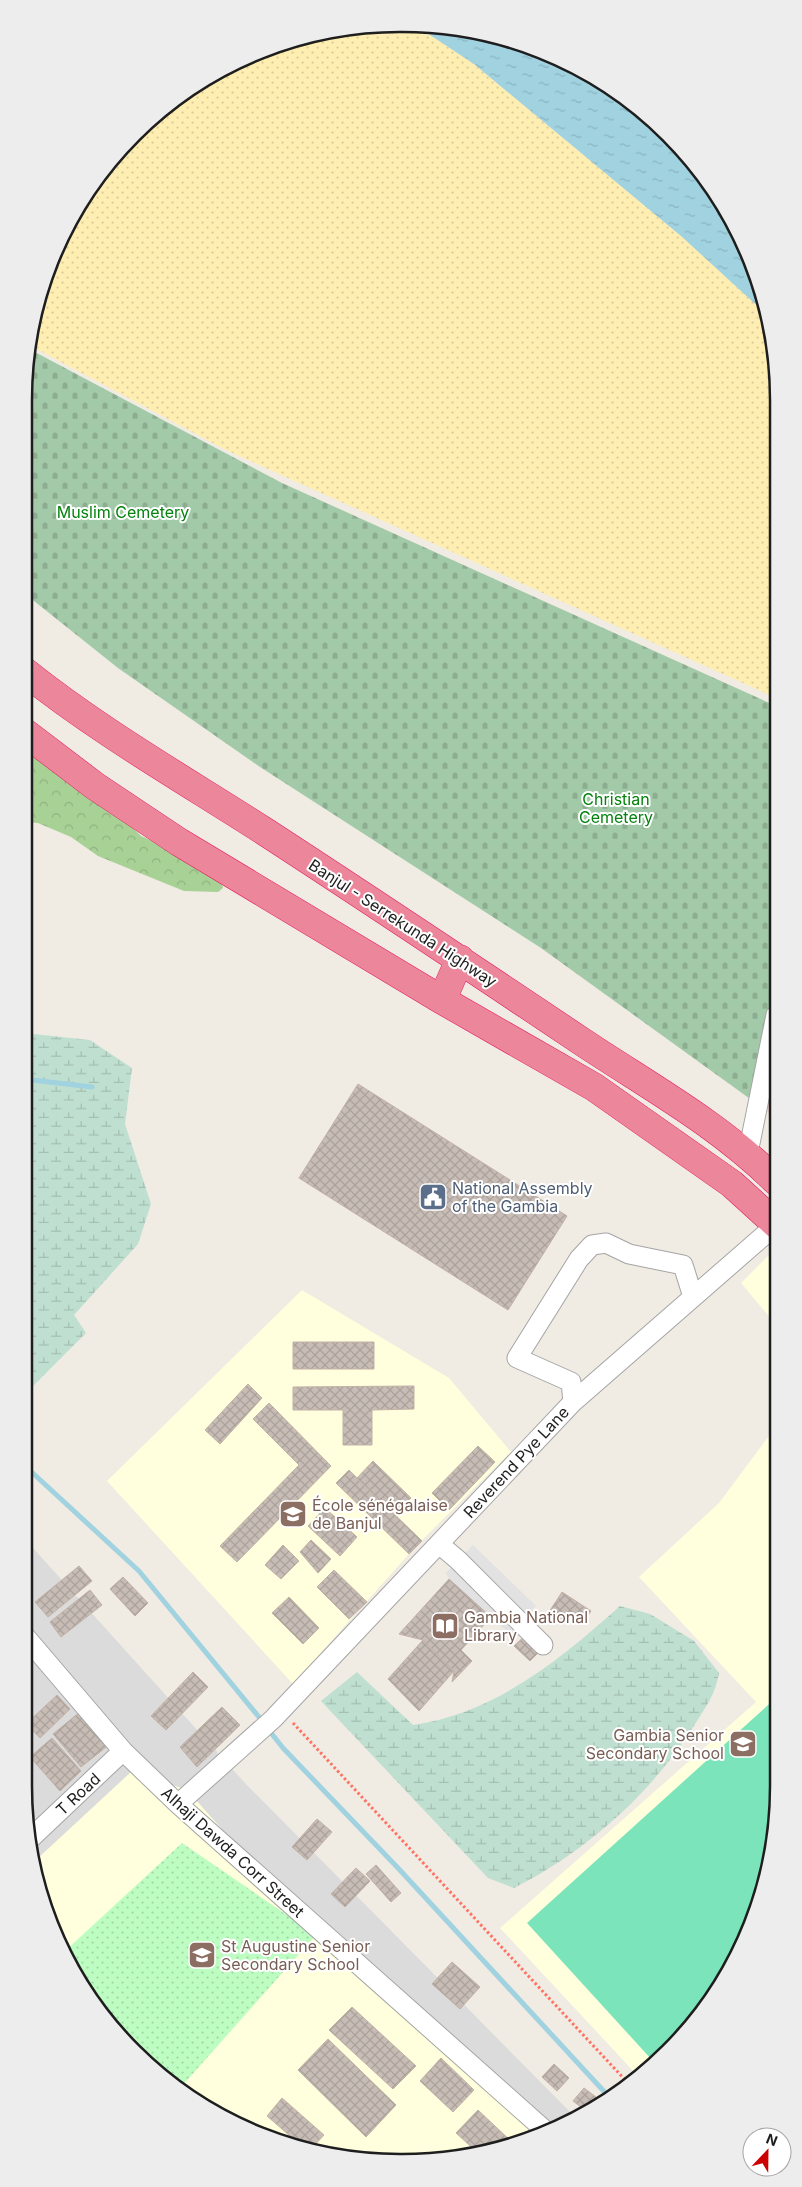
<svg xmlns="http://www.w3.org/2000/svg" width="802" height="2187" font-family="Inter,sans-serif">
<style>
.residential{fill:#dcdbdb}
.commercial{fill:#f2d2d1}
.education{fill:#ffd}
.forest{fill:url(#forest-crowns)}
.wetland{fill:url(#wetland-marsh)}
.sand{fill:url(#sand-dots)}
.cemetery{fill:url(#cemetery-stones)}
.park{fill:url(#park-dots)}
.pitch{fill:#7ce4bb}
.parking{fill:#e2e2e2}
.water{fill:url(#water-ripples)}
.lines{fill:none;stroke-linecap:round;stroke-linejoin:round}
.stream{stroke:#a1d2e0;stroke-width:5}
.building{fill:url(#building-cross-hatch);stroke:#c2b1a5}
.minor-casing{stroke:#a5a5a5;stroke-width:21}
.highway-casing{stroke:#e41961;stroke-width:29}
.path{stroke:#ff7365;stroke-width:3;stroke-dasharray:2.5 2.5;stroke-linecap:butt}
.minor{stroke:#fff;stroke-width:19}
.highway{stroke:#ec869a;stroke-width:28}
.labels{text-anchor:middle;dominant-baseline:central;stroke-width:4;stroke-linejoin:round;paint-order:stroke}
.park-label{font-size:16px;fill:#05830e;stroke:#fff}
.street-label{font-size:16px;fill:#1e1e1e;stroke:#fff}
.service-label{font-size:16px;fill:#4e5e75;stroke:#fff;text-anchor:start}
.education-label{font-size:16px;fill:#785e54;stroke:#fff;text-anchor:start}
.rim{fill:none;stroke:#1e1e1e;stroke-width:2.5}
</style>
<defs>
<pattern id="forest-crowns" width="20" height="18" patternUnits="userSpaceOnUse" patternTransform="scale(1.25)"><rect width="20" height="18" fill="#a8d195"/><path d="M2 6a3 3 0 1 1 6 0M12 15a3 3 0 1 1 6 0" fill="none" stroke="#90b380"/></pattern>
<pattern id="wetland-marsh" width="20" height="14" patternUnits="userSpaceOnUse" patternTransform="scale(1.25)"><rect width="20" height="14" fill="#bfdfd0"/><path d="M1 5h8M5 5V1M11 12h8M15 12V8" fill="none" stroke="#a4bfb2"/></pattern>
<pattern id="sand-dots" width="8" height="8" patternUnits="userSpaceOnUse" patternTransform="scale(1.25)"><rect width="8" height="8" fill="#ffeeb2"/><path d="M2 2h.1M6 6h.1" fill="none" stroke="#dacc99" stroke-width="1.8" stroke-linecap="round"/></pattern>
<pattern id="cemetery-stones" width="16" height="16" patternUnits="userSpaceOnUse" patternTransform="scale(1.25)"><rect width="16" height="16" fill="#a3caa8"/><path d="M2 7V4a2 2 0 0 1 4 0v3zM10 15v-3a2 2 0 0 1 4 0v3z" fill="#8cad90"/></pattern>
<pattern id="park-dots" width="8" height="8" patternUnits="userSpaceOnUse" patternTransform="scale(1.25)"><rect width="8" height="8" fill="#bdfdc2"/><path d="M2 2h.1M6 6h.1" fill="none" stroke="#a2d8a6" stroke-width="1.8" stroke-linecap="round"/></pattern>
<pattern id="water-ripples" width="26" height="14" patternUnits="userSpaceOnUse" patternTransform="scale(1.25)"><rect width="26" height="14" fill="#a1d2e0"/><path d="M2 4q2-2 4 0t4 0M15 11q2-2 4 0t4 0" fill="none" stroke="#8ab4c0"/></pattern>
<pattern id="building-cross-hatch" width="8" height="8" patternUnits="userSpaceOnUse" patternTransform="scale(1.25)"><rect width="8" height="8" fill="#c8bdb6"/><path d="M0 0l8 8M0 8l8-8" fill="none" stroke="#aba29c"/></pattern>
</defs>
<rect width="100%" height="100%" fill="#f0ebe3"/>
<!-- residential -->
<path class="residential" d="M24,1538L244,1782L576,2118L546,2134L475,2156L351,2160L280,2143L213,2113L117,2035L74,1974L44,1908L24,1786Z"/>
<!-- commercial -->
<path class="commercial" d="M777,1057V1122L766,1110Z"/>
<!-- education -->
<path class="education" d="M777,1247V1326L741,1283Z
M302,1290L449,1378L511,1452L416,1546L293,1684L107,1481Z
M777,1425L778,1786L765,1884L739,1953L700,2015L637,2075L500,1928L756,1702L639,1577L719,1503Z
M132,1771L187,1790L316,1935L542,2136L475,2156L351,2160L280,2143L213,2113L117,2035L74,1974L44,1908L36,1860Z"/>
<!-- forest -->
<path class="forest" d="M24,740L40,762L51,765L129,824L141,836L172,850L222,884L223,888L218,892L184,891L98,856L71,837L38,823L24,822Z"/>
<!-- wetland -->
<path class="wetland" d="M24,1033L90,1040L132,1068L125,1124L151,1204L138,1244L74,1315L86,1333L24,1395Z
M620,1606L650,1614L694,1641L719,1673C715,1695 707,1705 695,1724C652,1793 587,1851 514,1888L488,1878L321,1701L357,1672L413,1725C495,1713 560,1660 620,1606Z"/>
<!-- sand -->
<path class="sand" d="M415,25L474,64L681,236L764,312L775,351L776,698L226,450L31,346L37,303L63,234L102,171L152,117L213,74L280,44L352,27Z"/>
<!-- cemetery -->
<path class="cemetery" d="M31,350L282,483L776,706V975L753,1101L541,948L260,767L118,668L24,593V401Z"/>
<!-- park -->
<path class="park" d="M182,1843L316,1935L181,2087L117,2035L74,1974L64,1952Z"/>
<!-- pitch -->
<path class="pitch" d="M778,1696V1786L765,1884L739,1953L700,2015L652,2060L527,1923Z"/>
<!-- parking -->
<path class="parking" d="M473,1545L536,1606L510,1634L449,1579L446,1573Z"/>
<!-- water -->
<path class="water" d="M415,25H426L499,37L610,87L685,152L749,256L764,312L681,236L474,64Z"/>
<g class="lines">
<!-- stream -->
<path class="stream" d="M24,1079L92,1087
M24,1465L139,1571L263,1722
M268,1729L283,1748L398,1868L611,2099"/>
</g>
<!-- building -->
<path class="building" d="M358,1084L567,1216L508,1310L299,1178Z
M293,1342H374V1369H293Z
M248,1384L262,1398L220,1444L205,1430Z
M414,1386V1409L372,1410V1445H343V1410H293V1387Z
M269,1403L331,1466L237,1562L220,1546L299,1465L253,1419Z
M478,1446L495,1462L449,1510L432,1493Z
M373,1461L411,1498L394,1514L357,1478Z
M349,1470L422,1541L409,1554L336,1483Z
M325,1508L357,1537L340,1556L308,1526Z
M311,1540L331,1559L318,1573L300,1552Z
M283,1545L299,1561L281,1579L265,1565Z
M79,1566L92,1581L48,1617L35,1602Z
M334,1570L367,1602L349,1619L317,1587Z
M123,1577L148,1603L135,1616L110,1589Z
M449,1579L491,1617L461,1650L472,1661L452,1682L454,1671L423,1640L399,1634Z
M90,1590L102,1605L61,1637L50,1622Z
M562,1592L591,1611L581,1625L568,1616L563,1623L549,1612Z
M289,1597L319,1628L303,1644L272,1613Z
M528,1633L543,1648L530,1661L514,1646Z
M423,1640L454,1671L419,1711L388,1679Z
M193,1672L208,1687L166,1730L151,1716Z
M57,1695L70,1709L40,1738L26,1724Z
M222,1707L240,1725L197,1767L180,1747Z
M81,1711L110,1744L81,1767L53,1734Z
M52,1738L81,1771L60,1791L30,1757Z
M317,1819L332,1832L307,1860L292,1847Z
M376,1865L401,1893L391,1902L366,1874Z
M356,1868L370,1881L345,1907L331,1894Z
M452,1962L480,1987L460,2009L432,1984Z
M352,2007L416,2066L393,2089L329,2030Z
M328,2039L396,2105L366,2137L298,2070Z
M441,2058L474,2090L453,2112L420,2081Z
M554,2064L569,2078L557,2091L542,2077Z
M584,2088L596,2097L586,2111L573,2101Z
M282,2098L324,2135L310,2150L305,2149L267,2116Z
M478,2110L514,2144L480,2155L456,2133Z"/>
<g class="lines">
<!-- minor casing -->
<g class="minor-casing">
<path id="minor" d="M748,1153L776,1015
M573,1402L571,1382L517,1358L579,1259L592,1245L606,1243L629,1254L683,1265L693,1297
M439,1544L458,1560L543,1645
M24,1635L123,1751L178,1804L548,2133
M178,1804L273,1719L573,1402L777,1224
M32,1837L123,1751"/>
</g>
<!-- highway casing -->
<g class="highway-casing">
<path id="highway" d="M24,671C99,731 183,779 264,831C370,900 475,970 581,1041C650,1087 717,1123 777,1182
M24,732L95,786L179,842L442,1000L594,1087L732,1184L777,1225
M442,1000L460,959"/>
</g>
<!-- path -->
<path class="path" d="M293,1723L628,2083"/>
<!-- minor -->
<use href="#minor" class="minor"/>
<!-- highway -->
<use href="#highway" class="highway"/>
</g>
<!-- icons -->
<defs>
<g id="civic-square" transform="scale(1.4375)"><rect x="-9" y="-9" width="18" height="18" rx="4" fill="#5c6f8a" stroke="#fff"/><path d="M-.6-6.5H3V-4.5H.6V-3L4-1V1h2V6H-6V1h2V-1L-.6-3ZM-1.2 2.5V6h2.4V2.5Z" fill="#fff"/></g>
<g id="school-square" transform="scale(1.4375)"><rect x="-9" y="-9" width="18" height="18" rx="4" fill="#8d6e63" stroke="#fff"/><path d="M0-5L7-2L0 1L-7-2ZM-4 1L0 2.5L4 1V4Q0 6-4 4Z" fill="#fff"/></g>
<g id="library-square" transform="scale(1.4375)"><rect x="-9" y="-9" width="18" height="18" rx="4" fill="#8d6e63" stroke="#fff"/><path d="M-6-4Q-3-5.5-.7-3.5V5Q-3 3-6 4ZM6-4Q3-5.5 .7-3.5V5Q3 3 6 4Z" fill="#fff"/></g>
</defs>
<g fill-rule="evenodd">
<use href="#civic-square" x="433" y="1197"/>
<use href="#school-square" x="293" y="1514"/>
<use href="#library-square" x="445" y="1626"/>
<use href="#school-square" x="743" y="1744"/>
<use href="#school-square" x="202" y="1955"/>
</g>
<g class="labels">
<!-- park labels -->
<g class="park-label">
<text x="123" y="512">Muslim Cemetery</text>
<text x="616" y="799">Christian<tspan x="616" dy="18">Cemetery</tspan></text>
</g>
<!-- street labels -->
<g class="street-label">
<text transform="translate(403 923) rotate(33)">Banjul - Serrekunda Highway</text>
<text transform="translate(516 1462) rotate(-47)">Reverend Pye Lane</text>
<text transform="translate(78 1794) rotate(-43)">T Road</text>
<text transform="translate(233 1852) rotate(42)">Alhaji Dawda Corr Street</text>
</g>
<!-- service labels -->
<g class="service-label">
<text x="452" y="1188">National Assembly<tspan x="452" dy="18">of the Gambia</tspan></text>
</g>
<!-- education labels -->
<g class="education-label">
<text x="312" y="1505">École sénégalaise<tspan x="312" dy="18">de Banjul</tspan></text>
<text x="464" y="1617">Gambia National<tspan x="464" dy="18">Library</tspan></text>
<text x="724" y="1735" text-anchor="end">Gambia Senior<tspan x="724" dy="18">Secondary School</tspan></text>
<text x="221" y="1946">St Augustine Senior<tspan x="221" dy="18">Secondary School</tspan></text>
</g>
</g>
<!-- crop -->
<path d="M0 0H802V2187H0ZM400 32H402A368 368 0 0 1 770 400V1786A368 368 0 0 1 402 2154H400A368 368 0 0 1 32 1786V400A368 368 0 0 1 400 32Z" fill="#ededed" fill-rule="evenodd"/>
<path class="rim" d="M400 32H402A368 368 0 0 1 770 400V1786A368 368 0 0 1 402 2154H400A368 368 0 0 1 32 1786V400A368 368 0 0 1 400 32Z"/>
<!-- north arrow -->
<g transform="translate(767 2152) rotate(22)"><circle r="24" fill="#ffffff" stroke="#a5a5a5"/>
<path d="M0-4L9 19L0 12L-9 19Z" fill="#cc0002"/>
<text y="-8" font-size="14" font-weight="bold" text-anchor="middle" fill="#1e1e1e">N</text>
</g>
</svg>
